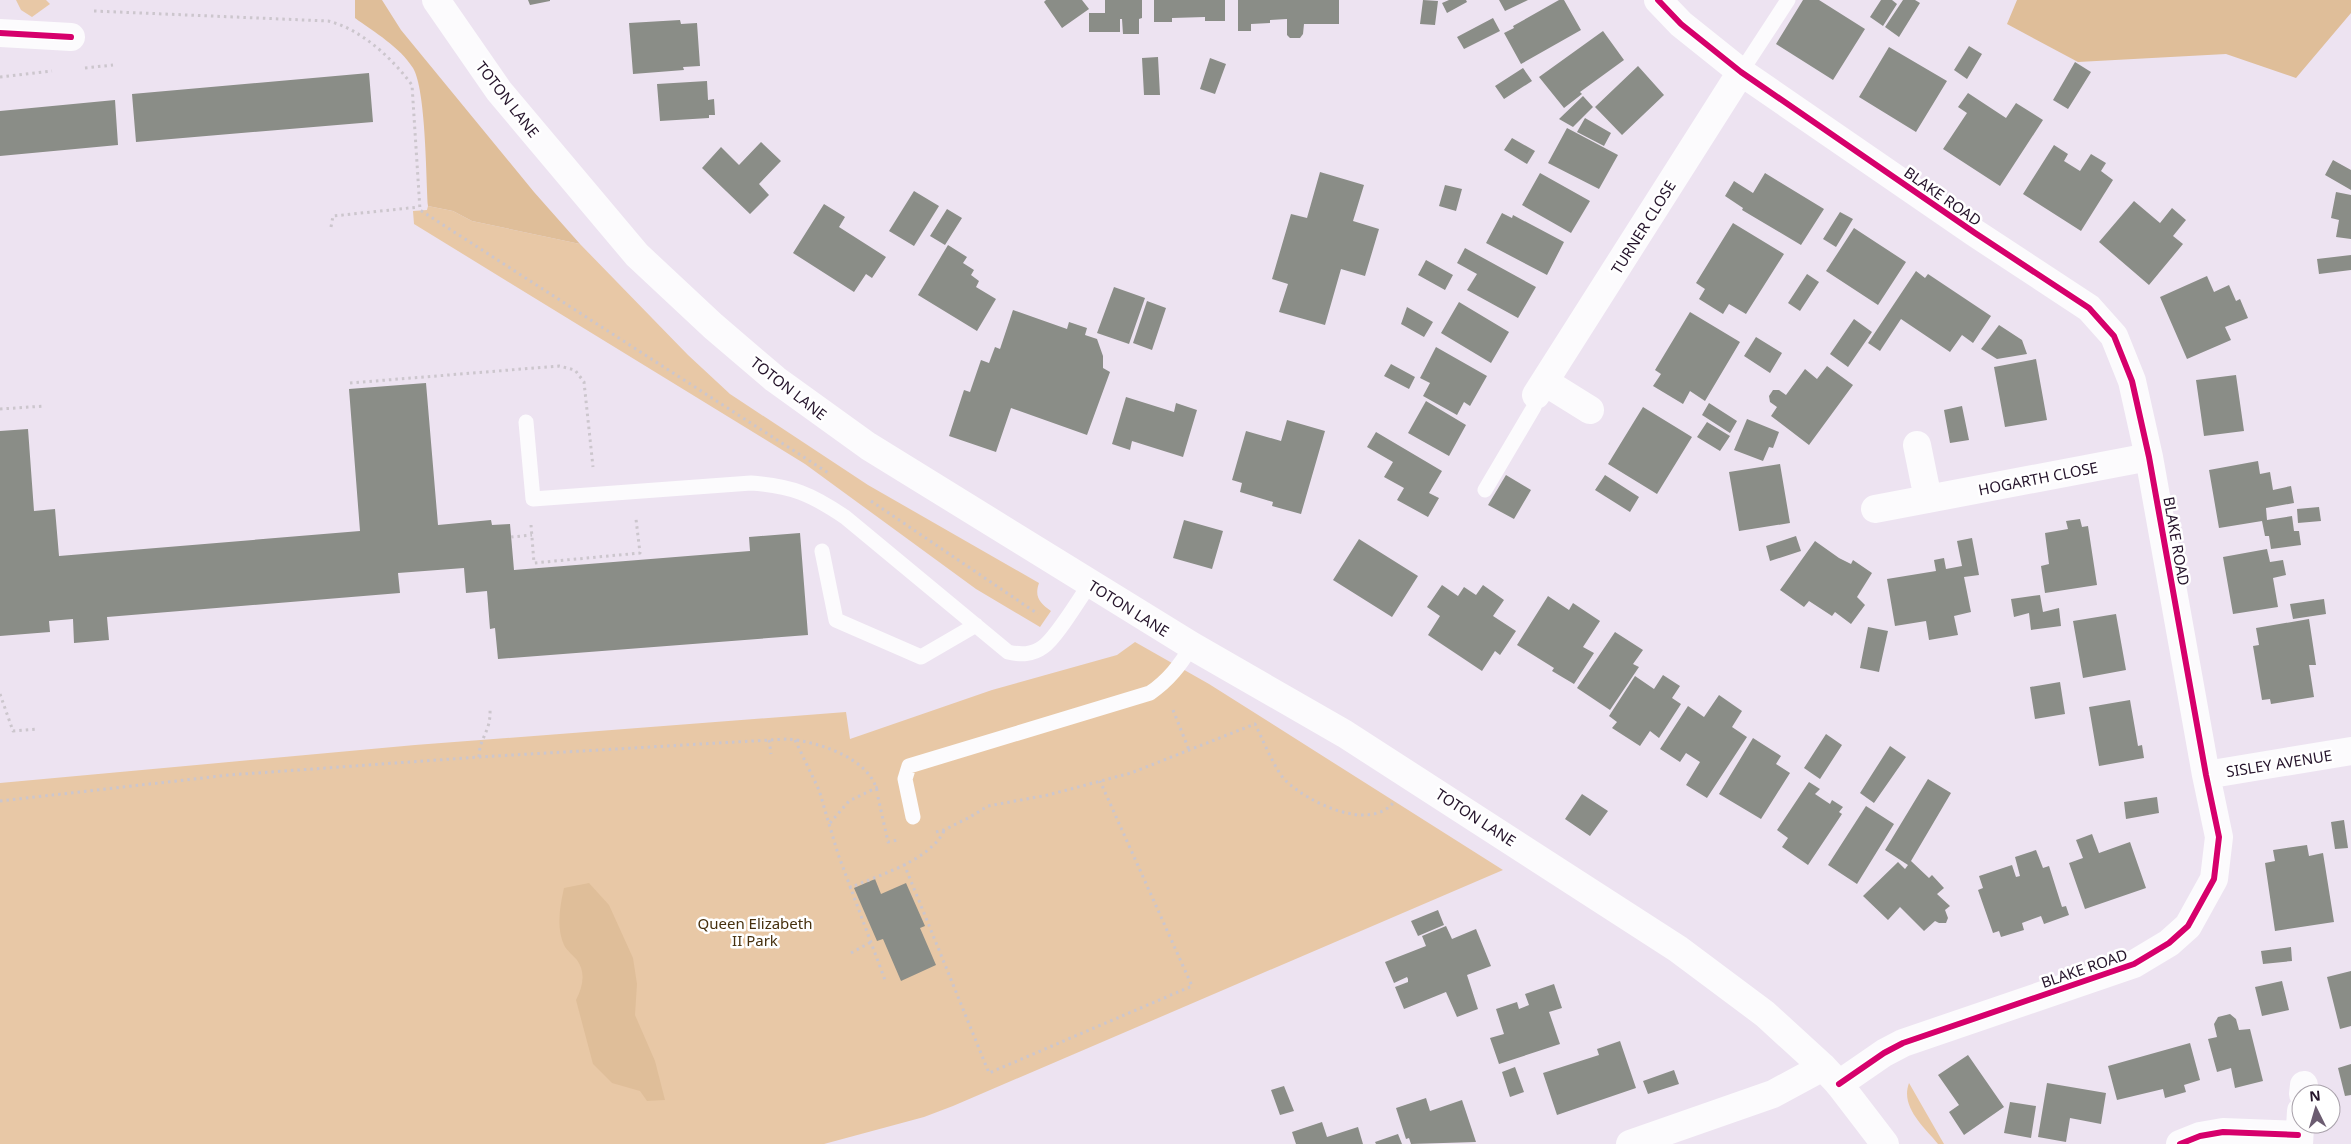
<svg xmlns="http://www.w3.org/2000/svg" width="2351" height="1144" font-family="'Noto Sans',sans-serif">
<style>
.green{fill:#e8c8a6}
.forest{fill:#dfbe99}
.building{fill:#8a8d87}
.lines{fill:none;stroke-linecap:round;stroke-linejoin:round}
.path{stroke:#ccc6cd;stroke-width:3;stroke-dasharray:2.5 4;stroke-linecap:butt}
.lane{stroke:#fcfbfd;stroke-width:15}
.street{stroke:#fcfbfd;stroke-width:28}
.secondary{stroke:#fcfbfd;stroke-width:28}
.cycleway-casing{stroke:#fff;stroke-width:9}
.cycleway{stroke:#d6006c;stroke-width:6}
.labels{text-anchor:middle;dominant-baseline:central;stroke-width:5;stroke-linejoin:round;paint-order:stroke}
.street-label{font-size:15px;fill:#25142b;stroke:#fff}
.park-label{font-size:15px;fill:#46300e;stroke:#fff}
</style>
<rect width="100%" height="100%" fill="#ede3f1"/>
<!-- green -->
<path class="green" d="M16,0H46L50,4L32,17L21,10Z
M428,206L453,211L472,221L580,244L688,355L730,394L868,485L1039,583C1034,597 1040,603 1051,611L1040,627L976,589L805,464L414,224L413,211L427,210Z
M1135,642L1209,684L1503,870L953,1106L924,1117L824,1144H0V783L415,745L846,712L850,739L992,690L1117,655Z
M1909,1083L1944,1144H1938C1924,1127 1900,1107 1909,1083Z"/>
<!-- forest -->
<path class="forest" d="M355,0H382L401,30L534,192L580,244L472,221L453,211L428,206C426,176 426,90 413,68C400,47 374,32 355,18Z
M2017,0H2351V13L2296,78L2226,54L2078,62L2007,24Z
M589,883L609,905L633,958L637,984L635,1015L655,1061L665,1100L647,1101L640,1091L612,1083L593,1064L576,1000C583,986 586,973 577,960C573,955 567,951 564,945C556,927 560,906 564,888Z"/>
<!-- building -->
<path class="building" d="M528,0H550V1L530,5Z
M1046,0H1082L1089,9L1062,28L1044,2Z
M1105,0H1142V18L1139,19V34H1123L1122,19H1120V32H1089V13H1105Z
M1154,0H1225V21H1205V17L1172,18V22H1154Z
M1238,0H1339V24H1304L1303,34L1300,38H1290L1287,35V19L1270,20V23L1251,24V31H1238Z
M1423,0L1438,1L1435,25L1420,24Z
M1449,0H1466L1467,2L1447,13L1442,3Z
M1499,0H1528L1505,11Z
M1559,0H1564L1581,30L1521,64L1504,33L1514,28L1513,26Z
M1803,0H1819L1865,29L1833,80L1776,44Z
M1881,0H1892L1897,4L1883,26L1870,17Z
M1903,0H1915L1920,3L1899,37L1885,27Z
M1493,18L1500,31L1464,49L1457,37Z
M680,20L681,24L697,23L700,66L683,67L684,70L633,74L629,23Z
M1603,31L1624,60L1580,92L1582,94L1564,108L1539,77Z
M1969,46L1982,54L1967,79L1954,70Z
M1889,47L1947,81L1916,132L1859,97Z
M1158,57L1160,95H1144L1142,58Z
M1210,58L1226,64L1215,94L1200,89Z
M2075,62L2091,72L2068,109L2053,100Z
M1638,66L1664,95L1622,135L1595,107Z
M1523,68L1532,81L1504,99L1495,86Z
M369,73L373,122L136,142L132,94Z
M707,81L708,100L714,99L715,115H709V118L660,121L657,84Z
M1968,93L2006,118L2016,103L2043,120L2000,186L1943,149L1967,113L1958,107Z
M1583,96L1593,107L1573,127L1559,119Z
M115,100L118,145L0,156V111Z
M1585,118L1611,133L1604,146L1577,132Z
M1567,128L1618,155L1599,189L1548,163Z
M1512,138L1535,151L1527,164L1504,150Z
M761,142L781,161L759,184L769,195L750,214L702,168L721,147L739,165Z
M2054,145L2068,154L2064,161L2080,171L2091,154L2106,163L2101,171L2113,180L2081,231L2023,194Z
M2333,160L2351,170V190L2325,175Z
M1320,172L1364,185L1353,221L1379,229L1365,276L1341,269L1325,325L1279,312L1288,284L1272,279L1291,214L1307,218Z
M1540,173L1590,201L1571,233L1522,205Z
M1765,173L1824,209L1801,245L1742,210L1743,208L1725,196L1734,181L1753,193Z
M1445,185L1462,189L1456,211L1439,206Z
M914,191L939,206L914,246L889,231Z
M2336,192L2351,195V239L2336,237L2339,220L2331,218Z
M2134,201L2160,223L2172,208L2186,220L2173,236L2183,244L2149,285L2099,242Z
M824,204L845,217L839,227L886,257L872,278L866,274L854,292L793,253Z
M947,209L962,218L945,245L930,236Z
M1840,212L1853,219L1836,247L1823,239Z
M1502,213L1512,218L1513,215L1564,242L1547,275L1486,243Z
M1733,223L1784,254L1746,314L1729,304L1723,314L1699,299L1705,289L1696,283Z
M1854,228L1906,262L1878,305L1826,271Z
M948,245L967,257L963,263L974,270L971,275L979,281L976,287L996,299L977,331L918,295Z
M1465,248L1536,287L1518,318L1467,290L1477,274L1457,263Z
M2351,255V270L2319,274L2317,259Z
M1426,260L1453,275L1445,290L1418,275Z
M1916,271L1925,278L1928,274L1991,316L1973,343L1962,335L1950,352L1901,319L1880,351L1868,343Z
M1807,274L1819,282L1800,311L1788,303Z
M2207,276L2214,292L2229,285L2236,301L2240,299L2248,318L2225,327L2231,340L2187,359L2160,297Z
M1114,287L1145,298L1129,344L1097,333Z
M1147,301L1166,308L1152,350L1133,343Z
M1459,302L1509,332L1491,363L1441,333Z
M1407,307L1433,322L1424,337L1401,324Z
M1013,310L1067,329L1069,322L1087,328L1085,335L1097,339L1103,356V368L1110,372L1087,435L1011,408L996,452L949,436L964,390L970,392L981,360L989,363L995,347L1000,349Z
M1690,312L1740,342L1705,401L1690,391L1683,404L1653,386L1661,374L1655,370Z
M1854,319L1872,332L1848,367L1830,354Z
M1999,325L2022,340L2027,354L1997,359L1981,349Z
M1756,337L1782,353L1770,373L1744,356Z
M1436,347L1487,376L1470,406L1464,402L1457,415L1423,396L1430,383L1420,378Z
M2036,359L2047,420L2005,427L1994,367Z
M1391,364L1415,377L1409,389L1384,376Z
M1827,366L1853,385L1809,445L1771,416L1777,407L1770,402L1769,396L1773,390H1779L1786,395L1805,369L1817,379Z
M2236,375L2244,431L2204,436L2196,380Z
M426,383L438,525L491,520L492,525L510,524L514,570L750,551L749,537L800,533L808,635L498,659L495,628L490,629L487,591L466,593L464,568L398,573L400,593L107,617L109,640L74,643L73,619L49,621L50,632L0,636V431L28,429L34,511L55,509L59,556L360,531L349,389Z
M1126,397L1174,412L1176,403L1197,410L1183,457L1132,441L1130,450L1112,444Z
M1426,401L1466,425L1449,456L1408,433Z
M1709,403L1737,421L1730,433L1702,415Z
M1962,406L1969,440L1950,443L1944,410Z
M1643,407L1692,437L1657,494L1608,464Z
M1747,419L1779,432L1773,448L1769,447L1763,461L1734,450Z
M1287,420L1325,431L1301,514L1272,506L1273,502L1240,492L1242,483L1232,480L1246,431L1281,441Z
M1707,422L1730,436L1720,451L1697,437Z
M1376,432L1442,471L1429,493L1439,498L1428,517L1397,500L1404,488L1384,477L1393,462L1367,447Z
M2258,461L2260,474L2270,472L2273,490L2291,486L2294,503L2266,508L2267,520L2292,516L2294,531H2299L2301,545L2271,549L2269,536H2265L2262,521L2219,528L2209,470Z
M1780,464L1790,523L1739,531L1729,472Z
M1506,475L1531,490L1514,519L1488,505Z
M1605,475L1639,497L1630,512L1595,490Z
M2319,507L2321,521L2298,523L2297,509Z
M2080,519L2082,527L2088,526L2097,585L2045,593L2041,566L2049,564L2045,533L2068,529L2066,521Z
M1184,520L1223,531L1212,569L1173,558Z
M1796,536L1801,551L1770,561L1766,546Z
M1972,538L1979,575L1964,577L1971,612L1954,616L1958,635L1929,640L1926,621L1895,626L1887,579L1936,571L1934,560L1944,558L1946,569L1962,566L1957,541Z
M1359,539L1418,576L1392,617L1333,580Z
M1815,541L1839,558L1851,564L1853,560L1872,573L1857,597L1865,605L1851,624L1835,612L1832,616L1809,601L1804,607L1780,590Z
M2267,549L2270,562L2283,560L2286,575L2273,578L2278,607L2233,614L2223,557Z
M1442,585L1458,596L1464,587L1476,595L1483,585L1504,600L1493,616L1516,631L1500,655L1495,651L1482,671L1428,635L1440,616L1427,607Z
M2040,595L2043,612L2059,608L2061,626L2031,630L2029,613L2014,617L2011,599Z
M1548,596L1569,610L1573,603L1600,621L1583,647L1594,653L1574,684L1552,671L1554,668L1517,645Z
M2324,599L2326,614L2293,619L2290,604Z
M2116,614L2126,670L2083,678L2073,621Z
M2309,619L2316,665H2309L2314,697L2271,704L2270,699L2262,700L2253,646L2259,645L2256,628Z
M1868,627L1888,631L1879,672L1860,668Z
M1615,632L1643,650L1633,664L1639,667L1610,710L1577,688Z
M1663,675L1680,686L1672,698L1681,704L1659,738L1650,731L1640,746L1612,728L1617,722L1609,716L1635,676L1654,689Z
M2060,682L2065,714L2035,719L2030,687Z
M1719,695L1742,711L1732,727L1747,737L1707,798L1686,785L1700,762L1686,753L1680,762L1660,749L1688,706L1704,717Z
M2130,700L2138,746L2142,745L2144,758L2099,766L2089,707Z
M1826,734L1842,745L1820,779L1804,768Z
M1753,738L1781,756L1776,764L1790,773L1761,819L1719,794Z
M1890,746L1906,757L1874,803L1860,793Z
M1928,779L1951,793L1911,861L1929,878L1932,875L1944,888L1937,894L1950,906L1945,910L1948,918L1946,923H1939L1935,921L1924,931L1900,907L1888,920L1863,896L1898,862L1905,869L1908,865L1885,850Z
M1809,782L1820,789L1815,794L1830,804L1832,800L1843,807L1839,812L1842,814L1808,865L1782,847L1788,838L1777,830Z
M1582,794L1608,811L1590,836L1565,819Z
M2157,797L2159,813L2126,819L2124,802Z
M1866,806L1894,824L1857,884L1828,865Z
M2344,820L2348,848L2335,849L2331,822Z
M2092,834L2099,853L2130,842L2146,888L2085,909L2069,863L2083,858L2076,840Z
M2307,845L2309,856L2323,853L2334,922L2275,931L2265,863L2275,861L2273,850Z
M2036,850L2043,868L2049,866L2062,907L2066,906L2069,915L2044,924L2041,916L2022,923L2024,930L2001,937L1999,931L1993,933L1978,890L1983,888L1979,876L2012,865L2016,877L2020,876L2015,857Z
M875,879L881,894L906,883L925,926L920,928L936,965L901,981L883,939L877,941L854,888Z
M1438,910L1444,925L1418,936L1411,921Z
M1446,926L1452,939L1476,929L1491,966L1467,975L1478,1009L1457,1017L1446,992L1404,1009L1395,987L1408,982V979L1407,977L1394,983L1385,962L1426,946L1422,936Z
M2291,947L2292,961L2263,964L2261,951Z
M2351,971V1026L2340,1029L2327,977Z
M2282,981L2289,1010L2262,1016L2255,987Z
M1554,984L1562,1008L1549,1012L1560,1044L1499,1064L1490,1038L1504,1034L1496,1009L1517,1002L1519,1009L1529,1005L1525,994Z
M2230,1014L2236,1019L2239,1030L2250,1029L2263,1081L2235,1088L2231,1068L2217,1072L2208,1039L2217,1037L2214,1024L2218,1017Z
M1620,1041L1636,1088L1557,1115L1543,1073L1599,1055L1597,1049Z
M2190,1043L2200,1080L2184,1085L2186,1092L2165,1098L2163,1089L2117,1100L2108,1066Z
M1968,1055L2004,1107L1964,1135L1949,1112L1959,1105L1938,1075Z
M2351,1064V1095L2345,1096L2338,1068Z
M1515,1067L1524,1092L1510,1097L1502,1072Z
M1674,1070L1679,1084L1648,1094L1643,1081Z
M2047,1083L2106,1093L2101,1124L2070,1118L2066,1142L2038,1137Z
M1284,1086L1294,1111L1280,1115L1271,1090Z
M1426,1098L1430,1111L1462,1100L1476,1142L1411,1144L1409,1138L1406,1139L1396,1108Z
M2010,1102L2036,1106L2031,1138L2004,1133Z
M1322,1122L1327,1137L1358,1127L1363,1144H1296L1292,1132Z
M1398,1134L1402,1144H1376L1375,1142Z"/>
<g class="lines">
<!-- path -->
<path class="path" d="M94,11L328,21C361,29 392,58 412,85L420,210L830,474
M85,68L113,65
M0,77L52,71
M331,227L333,216L419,207
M350,383L559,366L575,370L584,382L593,467
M0,409L45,406
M871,501L1038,614
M531,525L534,563L640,553L636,519
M511,537L532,535
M0,694L13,731L38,729
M1173,710L1189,750
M769,740L771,754
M795,740L819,790L838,854L885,980
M479,757C479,738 491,732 490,710
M878,797L888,842L898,840
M0,801L229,775L479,757L787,739C816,741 870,758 877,791
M830,823L849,801L878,787
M936,832L944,830L970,817L988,806L1048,795L1131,773L1255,724C1262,738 1276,772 1286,781C1308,802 1368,832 1393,803
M904,864L989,1073L1192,986L1100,781
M849,888C879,875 929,861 944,831
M851,953L871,942"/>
<!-- lane -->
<path class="lane" d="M1741,72L1788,0
M526,422L533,499L751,483C792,486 811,494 845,517L1008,652C1021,655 1032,655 1043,647C1057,637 1079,599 1090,584
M1485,490L1534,407L1536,395
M822,551L836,620L921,657L976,625
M913,817L905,779L909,766L1150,693C1169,680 1180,665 1192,646"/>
<!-- street -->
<path class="street" d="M1658,0L1681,24L1741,72L1975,233L2089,308L2114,336L2132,381L2149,457L2206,775L2219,837L2214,879L2188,926L2169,943L2134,964L1903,1043L1884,1053L1839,1084
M0,33L71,37
M1545,382L1590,410
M1536,395L1741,72
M1917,445L1928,499
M1875,509L2149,457
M2206,775L2351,751
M2303,1094L2304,1085
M2180,1144L2200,1136L2223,1132L2298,1135
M2299,1144L2301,1111"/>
<!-- secondary -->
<path class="secondary" d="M436,0L499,91L637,255L713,326L775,379L868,446L1192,646L1345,734L1678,949L1765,1014L1823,1067L1839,1084L1885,1144
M1630,1144L1773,1094L1823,1067"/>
<!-- cycleway casing -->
<g class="cycleway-casing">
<path id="cycleway" d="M1658,0L1681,24L1741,72L1975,233L2089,308L2114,336L2132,381L2149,457L2206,775L2219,837L2214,879L2188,926L2169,943L2134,964L1903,1043L1884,1053L1839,1084
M0,33L71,37
M2180,1144L2200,1136L2223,1132L2298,1135"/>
</g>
<!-- cycleway -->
<use href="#cycleway" class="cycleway"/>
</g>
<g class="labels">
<!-- street labels -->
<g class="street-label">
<text transform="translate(508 99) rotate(52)">TOTON LANE</text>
<text transform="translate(1943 196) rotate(35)">BLAKE ROAD</text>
<text transform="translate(1643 227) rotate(-58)">TURNER CLOSE</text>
<text transform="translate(789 388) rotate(38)">TOTON LANE</text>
<text transform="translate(2038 478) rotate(-11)">HOGARTH CLOSE</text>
<text transform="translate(2177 541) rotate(80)">BLAKE ROAD</text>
<text transform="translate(1129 608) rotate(32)">TOTON LANE</text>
<text transform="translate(2279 763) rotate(-9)">SISLEY AVENUE</text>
<text transform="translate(1476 817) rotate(33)">TOTON LANE</text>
<text transform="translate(2084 968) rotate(-19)">BLAKE ROAD</text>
</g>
<!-- park labels -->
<g class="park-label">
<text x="755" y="923">Queen Elizabeth<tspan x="755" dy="17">II Park</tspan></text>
</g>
</g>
<!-- north arrow -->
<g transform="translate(2316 1109) rotate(355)"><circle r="24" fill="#ffffff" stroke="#a8a1aa"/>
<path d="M0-4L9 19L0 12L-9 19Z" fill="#6b5c70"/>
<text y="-8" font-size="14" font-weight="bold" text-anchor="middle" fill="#25142b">N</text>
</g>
</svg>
